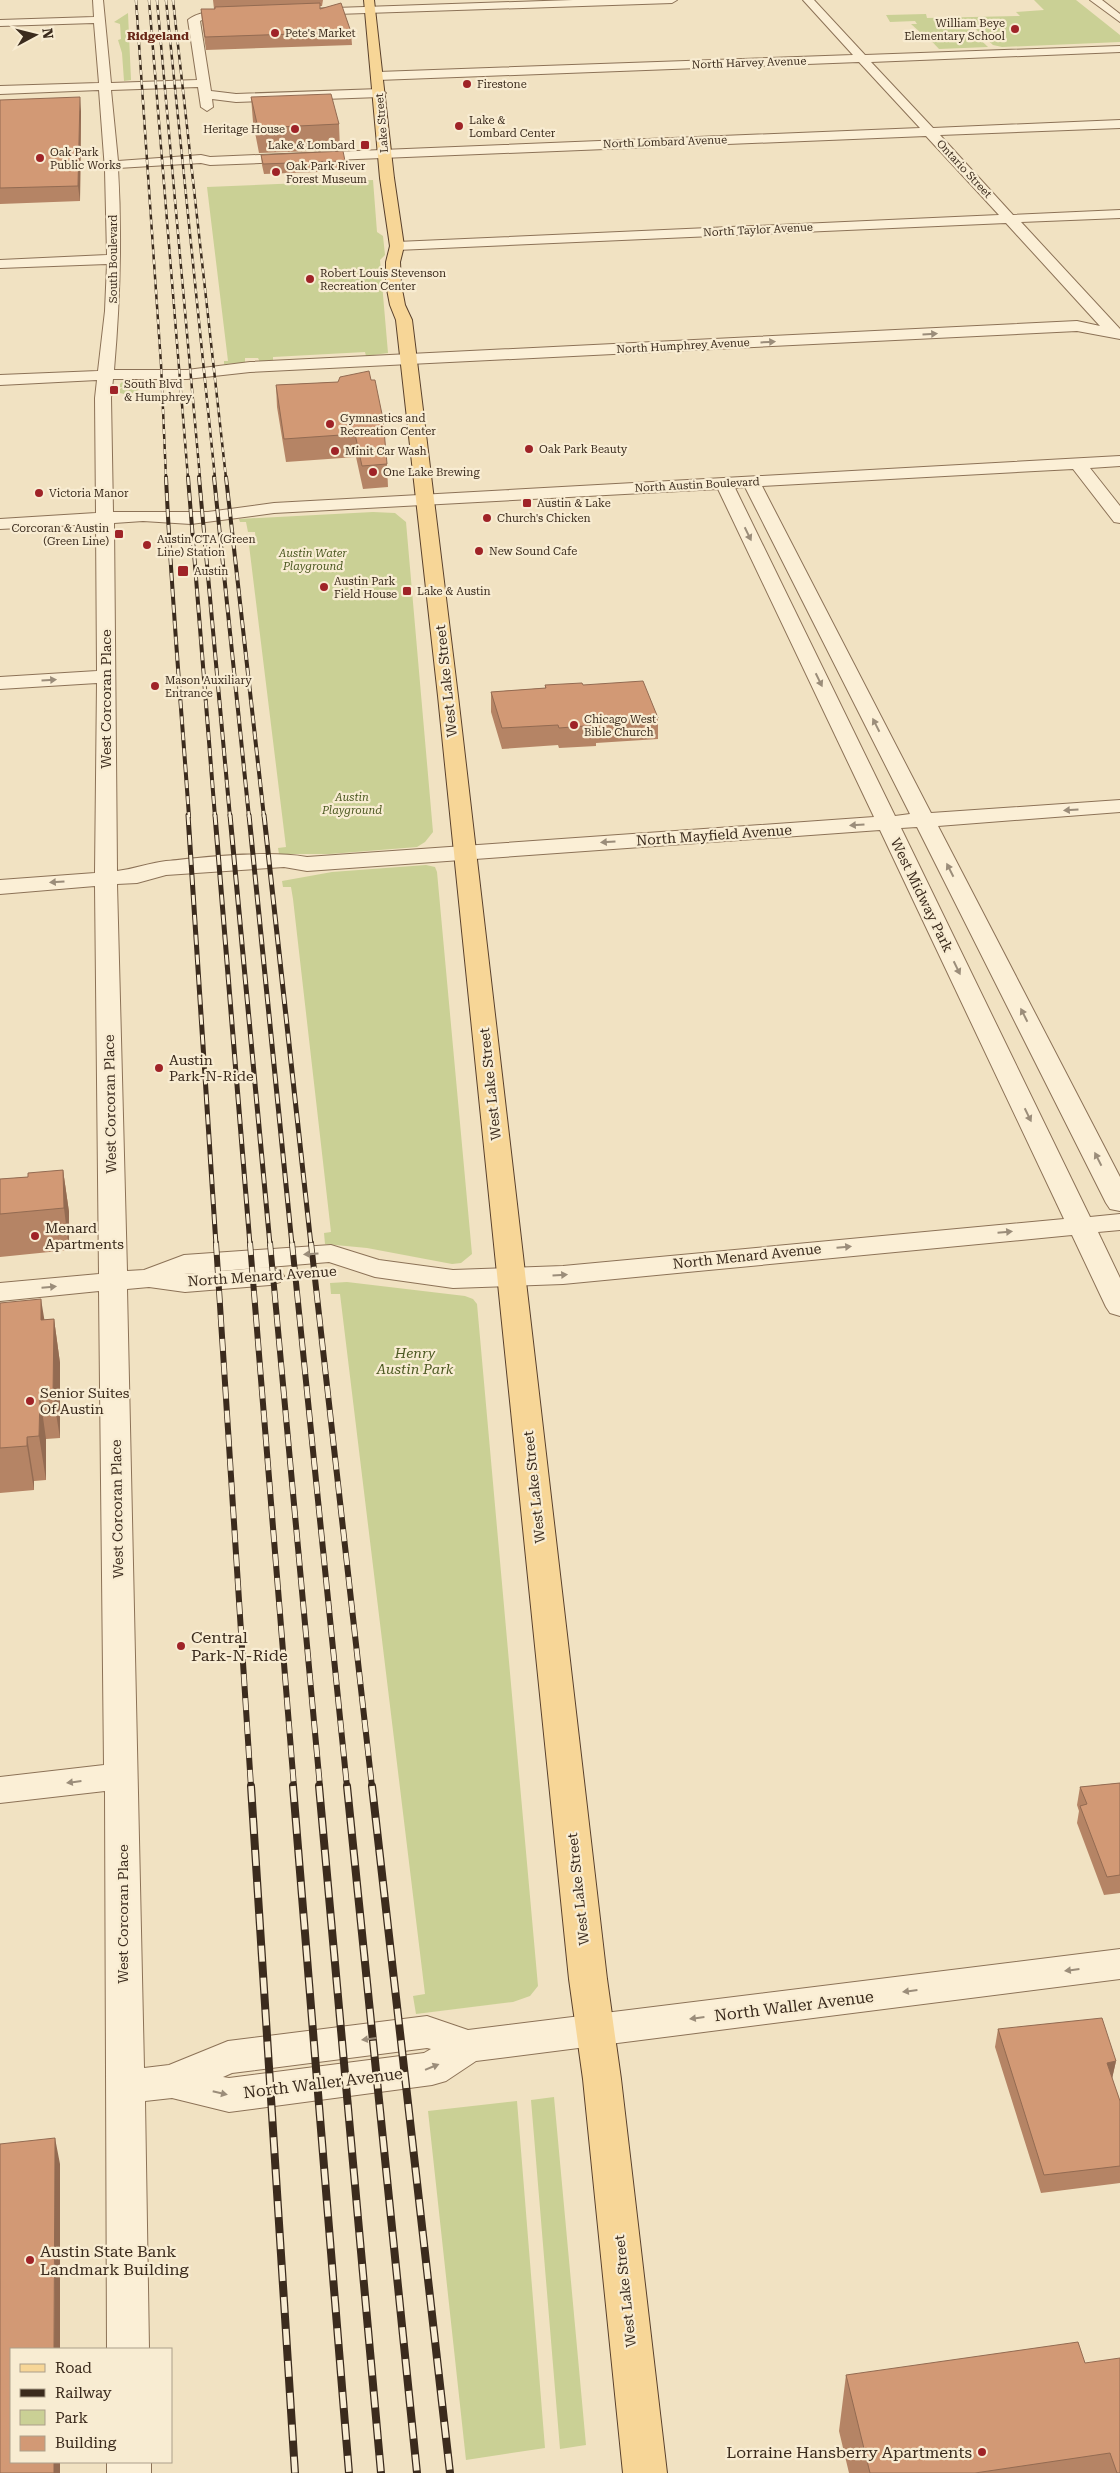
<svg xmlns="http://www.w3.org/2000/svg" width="1120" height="2473" font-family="'Roboto Serif',serif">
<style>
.green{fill:#cad095}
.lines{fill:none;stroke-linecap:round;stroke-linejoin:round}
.minor-casing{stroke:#8c7257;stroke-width:2}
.major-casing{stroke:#59402c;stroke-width:2}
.minor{fill:#fbefd6;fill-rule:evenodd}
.major{fill:#f7d697;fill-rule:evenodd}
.rail-far4-casing{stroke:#3b2b1d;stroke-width:2.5}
.rail-far3-casing{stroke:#3b2b1d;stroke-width:4}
.rail-far2-casing{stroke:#3b2b1d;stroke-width:5}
.rail-far1-casing{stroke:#3b2b1d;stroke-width:6}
.rail-casing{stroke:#3b2b1d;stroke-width:8}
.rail-far4{stroke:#f8ecd2;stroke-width:2;stroke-dasharray:5;stroke-linecap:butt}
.rail-far3{stroke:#f8ecd2;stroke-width:2.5;stroke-dasharray:8;stroke-linecap:butt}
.rail-far2{stroke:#f8ecd2;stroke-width:3;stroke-dasharray:10;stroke-linecap:butt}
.rail-far1{stroke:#f8ecd2;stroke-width:4.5;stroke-dasharray:12;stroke-linecap:butt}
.rail{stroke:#f8ecd2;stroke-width:5.5;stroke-dasharray:16;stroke-linecap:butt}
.wall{fill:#b58465}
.shaded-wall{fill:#936b52}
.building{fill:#d29975;stroke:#936b52}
.oneway{fill:#9b8d7a}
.poi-dot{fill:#9f2327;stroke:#f8ecd2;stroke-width:2}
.labels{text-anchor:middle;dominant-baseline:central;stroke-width:4.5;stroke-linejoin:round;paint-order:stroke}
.far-poi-label{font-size:11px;fill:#3b2b1d;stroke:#f8ecd2;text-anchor:start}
.far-street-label{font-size:11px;fill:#3b2b1d;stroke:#f8ecd2}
.far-park-label{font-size:11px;font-style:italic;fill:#4c5922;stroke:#f8ecd2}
.far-neighbourhood-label{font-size:12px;font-weight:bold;fill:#6a2819;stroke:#f8ecd2}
.street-label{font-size:14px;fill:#3b2b1d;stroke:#f8ecd2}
.poi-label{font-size:14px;fill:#3b2b1d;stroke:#f8ecd2;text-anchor:start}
.park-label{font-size:14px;font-style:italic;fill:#4c5922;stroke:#f8ecd2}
.near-poi-label{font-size:16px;fill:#3b2b1d;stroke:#f8ecd2;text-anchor:start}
.near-street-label{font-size:16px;fill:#3b2b1d;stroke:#f8ecd2}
</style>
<rect width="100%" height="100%" fill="#f1e2c2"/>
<!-- green -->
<path class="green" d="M1034,0H1076L1120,35V42L1002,47L993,45L969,23H963L988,47L939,49L924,33H921L911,24H917L915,21L890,22L886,15L926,14L927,18L1020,16L1016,12L1044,10Z
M128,13L131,80L124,81L122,53L118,40L121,39L120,24L114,22Z
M373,180L377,232L383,236L385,255L380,260L388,353L366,356L365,352L273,357V362H260L258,358H245V362L243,363L224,364V361H228L207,187Z
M141,380V389L128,395L120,393V389L123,387H120V384L122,382Z
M373,512L395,513L406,522L433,832L425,842L417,847L330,854H279L278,848L286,847L249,545L256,544L255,532H248L246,522H240L239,519Z
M426,865L435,867L437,872L472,1254L461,1263L452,1264L367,1248L325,1244L324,1233L331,1232L293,899L291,887H283L282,881L332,872Z
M347,1282L465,1296L473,1299L477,1304L538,1986L530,1996L513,2002L416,2014L413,1996L425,1994L340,1294H331L330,1283Z
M554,2097L586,2445L560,2449L531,2100Z
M517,2101L545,2448L466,2460L428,2111Z"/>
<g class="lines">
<!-- minor casing -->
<g class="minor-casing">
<path id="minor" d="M93,0H103L111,83L197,80L188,20C197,11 235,6 243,14L242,16L206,18L200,21L211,91L236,94L380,89L386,93L380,97L236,102L212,99L213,107L207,111L201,107L198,87L111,90L118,161L201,155L210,157L920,128L859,62L378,80L372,76L378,72L853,55L803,0H814L865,55L1120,46V52L871,62L933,128L1120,120V128L940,135L1013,215L1120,210V218L1021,222L1120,329V339L1077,331L250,372L187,379H113L111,398L113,512H208L274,503L1120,456V466L1090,468L1120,506V523L1114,522L1073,469L762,486L931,813L1120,800V812L938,826L1120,1177V1211L1110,1209L1106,1203L917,827L901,828L1090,1217L1120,1214V1230L1098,1232L1120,1278V1316L1110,1313L1106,1307L1072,1235L563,1284L453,1288L375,1277L329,1262L184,1274L270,1267L280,1270L284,1276L280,1282L270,1285L185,1292L149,1287L127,1289L144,2068L169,2065L228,2041L427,2016L468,2030L1120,1949V1979L476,2061L446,2081L432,2085L229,2112L172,2098L145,2101L149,2349H107L105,1791L0,1803V1777L104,1765L99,1291L0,1301V1283L99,1274L95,886L0,894V880L95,873L97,683L0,689V677L97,671L96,524L0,529V519L96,513L95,398L97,380L0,385V375L98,371L105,311L107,264L0,268V260L107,255L105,170L99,90L0,94V86L99,83L94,23L0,26V20L94,17ZM926,136L999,215L397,242L390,246L397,250L1006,223L1100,326L1077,321L250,362L187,370H114C120,302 122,236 118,168L201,163L210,165ZM745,487L910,814L895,816L735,488ZM718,489L874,817L307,857C267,850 207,857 166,861C149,863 134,869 117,871L114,523L143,521L191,524L274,513ZM880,830L1064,1219L563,1266L453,1270L379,1260L331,1245L184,1255L144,1270L127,1271L117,884L137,883L166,875L284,867L307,871ZM427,2048L431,2049L424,2053L229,2078L223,2077L232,2073Z
M573,0H677L672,3L306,15L301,12L306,9Z
M1090,0H1102L1120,14V22Z
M107,2462H151V2473H107Z"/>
</g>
<!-- major casing -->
<g class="major-casing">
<path id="major" d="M364,0H374L394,178L404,246L400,262L401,284L405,305L412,320L458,696L607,1979L621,2079L667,2473H623L583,2079L569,1979L438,696L396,320L390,305L386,284V262L390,246L380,178Z"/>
</g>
<!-- minor -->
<use href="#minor" class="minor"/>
<!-- major -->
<use href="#major" class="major"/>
<!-- rail-far4 casing -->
<g class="rail-far4-casing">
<path id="rail-far4" d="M136,0L161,364L166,478
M149,0L188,478
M157,0L200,478
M166,0L215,478
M173,0L226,478"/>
</g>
<!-- rail-far3 casing -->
<g class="rail-far3-casing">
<path id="rail-far3" d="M166,477C171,590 181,703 189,817
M188,477L215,817
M199,477L230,817
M214,477L249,817
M226,477L264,817"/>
</g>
<!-- rail-far2 casing -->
<g class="rail-far2-casing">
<path id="rail-far2" d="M188,815L216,1245
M215,815L250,1245
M230,815L270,1245
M249,815L292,1245
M264,815L311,1245"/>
</g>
<!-- rail-far1 casing -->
<g class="rail-far1-casing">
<path id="rail-far1" d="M216,1243L251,1787
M250,1243L294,1787
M270,1243L320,1787
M292,1243L347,1787
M311,1243L372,1787"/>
</g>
<!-- rail casing -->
<g class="rail-casing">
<path id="rail" d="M251,1786L295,2473
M293,1786L349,2473
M319,1786L381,2473
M347,1786L417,2473
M372,1786L450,2473"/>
</g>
<!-- rail-far4 -->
<use href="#rail-far4" class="rail-far4"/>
<!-- rail-far3 -->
<use href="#rail-far3" class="rail-far3"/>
<!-- rail-far2 -->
<use href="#rail-far2" class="rail-far2"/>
<!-- rail-far1 -->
<use href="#rail-far1" class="rail-far1"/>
<!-- rail -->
<use href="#rail" class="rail"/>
</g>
<!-- wall -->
<path class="wall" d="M213,0H323L322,6H320V9L351,32L352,45L206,50L202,22L201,9H214Z
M251,97L339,124L340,150L259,153L253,122Z
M0,100L81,111L80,201L0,204Z
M261,155L345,161V171L264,174L262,165Z
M338,382L387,464L388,487L363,489L356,457L286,462L277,407L276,385Z
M545,685H583L658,718V739L596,743V746L559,748L558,745L502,749L491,712V692L545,688Z
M63,1170L69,1212V1250L0,1257V1179L28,1177Z
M0,1303L45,1320L54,1319L60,1363V1438L46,1439V1480L34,1481V1490L0,1493Z
M1120,1783V1893L1104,1895L1077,1823L1079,1811L1077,1805L1080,1787Z
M998,2029L1116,2061L1112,2078L1120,2101V2183L1041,2193L995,2047Z
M1085,2363L1120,2473H849L839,2431L846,2375Z"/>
<!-- shaded-wall -->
<path class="shaded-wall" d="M80,97L81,111L80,201L78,186Z
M63,1170L69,1212V1250L64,1208Z
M41,1299L48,1342L41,1320Z
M54,1319L60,1363V1438L53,1395Z
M40,1396L46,1439V1480L39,1436Z
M27,1437L34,1481V1490L27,1446Z
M1116,2061L1112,2079L1107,2063Z
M55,2138L60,2164V2349H54Z
M54,2462H60V2473H54Z"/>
<!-- building -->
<path class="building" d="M320,3V9L341,3L351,32L205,37L201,9H215V7Z
M331,94L339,124L258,128L251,97Z
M80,97L78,186L0,188V100Z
M343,151L345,161L263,164L261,155Z
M369,371L371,380H375L383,419L387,464L362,466L355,434L284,439L276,385L338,382L340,377Z
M643,681L658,718L595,722L597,725L559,728L558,725L502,728L491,692L546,688L545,685L582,683L583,685Z
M63,1170L64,1208L0,1214V1179L28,1177V1173Z
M41,1299V1320L54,1319L53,1395L40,1396L39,1436L27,1437V1446L0,1448V1303Z
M1120,1783V1875L1107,1877L1080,1806L1087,1804L1080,1787Z
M1102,2018L1116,2061L1107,2063L1120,2101V2166L1044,2175L998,2029Z
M55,2138L54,2349H11V2462H54V2473H0V2144Z
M1078,2342L1085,2363L1120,2358V2473H1117L1110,2453L975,2473H870L846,2375Z"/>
<!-- one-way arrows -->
<defs><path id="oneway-solid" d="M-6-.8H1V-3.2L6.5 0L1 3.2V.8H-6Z" transform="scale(1.25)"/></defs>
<g class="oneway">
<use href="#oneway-solid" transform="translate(930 334) rotate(-3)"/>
<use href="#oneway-solid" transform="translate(768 342) rotate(-3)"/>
<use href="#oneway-solid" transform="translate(748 534) rotate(64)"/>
<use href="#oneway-solid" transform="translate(49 680) rotate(-4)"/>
<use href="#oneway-solid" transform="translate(819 680) rotate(64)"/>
<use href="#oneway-solid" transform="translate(876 725) rotate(-117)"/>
<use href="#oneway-solid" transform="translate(1071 810) rotate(176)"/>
<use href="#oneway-solid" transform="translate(857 825) rotate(176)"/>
<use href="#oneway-solid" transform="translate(608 842) rotate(176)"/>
<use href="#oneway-solid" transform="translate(950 870) rotate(-117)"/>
<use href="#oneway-solid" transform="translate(57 882) rotate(176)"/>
<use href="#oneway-solid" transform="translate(957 968) rotate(64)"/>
<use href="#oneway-solid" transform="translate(1024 1015) rotate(-117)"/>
<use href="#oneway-solid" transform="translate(1028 1115) rotate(64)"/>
<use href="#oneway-solid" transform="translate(1098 1159) rotate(-117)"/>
<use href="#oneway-solid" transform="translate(1005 1232) rotate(-5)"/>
<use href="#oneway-solid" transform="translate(844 1247) rotate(-5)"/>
<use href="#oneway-solid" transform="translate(311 1254) rotate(176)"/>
<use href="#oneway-solid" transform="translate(560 1275) rotate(-4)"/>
<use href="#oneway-solid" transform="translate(49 1287) rotate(-5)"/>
<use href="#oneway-solid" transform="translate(74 1782) rotate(173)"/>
<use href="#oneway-solid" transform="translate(1072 1970) rotate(173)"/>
<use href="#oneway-solid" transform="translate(910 1991) rotate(173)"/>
<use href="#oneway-solid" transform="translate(697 2018) rotate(173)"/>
<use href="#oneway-solid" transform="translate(369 2039) rotate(173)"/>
<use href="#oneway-solid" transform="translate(432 2067) rotate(-22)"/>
<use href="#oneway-solid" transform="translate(220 2093) rotate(13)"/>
</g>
<!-- markers -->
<g class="poi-dot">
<circle cx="1015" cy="29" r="5"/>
<circle cx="275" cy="33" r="5"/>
<circle cx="467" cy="84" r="5"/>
<circle cx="459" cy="126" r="5"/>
<circle cx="295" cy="129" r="5"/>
<rect x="360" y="140" width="10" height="10" rx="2.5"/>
<circle cx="40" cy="158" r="5"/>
<circle cx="276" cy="172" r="5"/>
<circle cx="310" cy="279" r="5"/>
<rect x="109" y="385" width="10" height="10" rx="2.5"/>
<circle cx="330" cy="424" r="5"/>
<circle cx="529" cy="449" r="5"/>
<circle cx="335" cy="451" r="5"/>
<circle cx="373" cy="472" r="5"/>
<circle cx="39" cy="493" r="5"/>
<rect x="522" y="498" width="10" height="10" rx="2.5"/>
<circle cx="487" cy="518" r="5"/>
<rect x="114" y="529" width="10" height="10" rx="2.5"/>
<circle cx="147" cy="545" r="5"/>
<circle cx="479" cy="551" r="5"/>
<rect x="177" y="565" width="12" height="12" rx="2.5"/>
<circle cx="324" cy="587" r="5"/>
<rect x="402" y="586" width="10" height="10" rx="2.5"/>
<circle cx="155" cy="686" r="5"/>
<circle cx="574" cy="725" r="5"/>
<circle cx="159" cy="1068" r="5"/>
<circle cx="35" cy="1236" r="5"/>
<circle cx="30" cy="1401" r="5"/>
<circle cx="181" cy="1646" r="5"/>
<circle cx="30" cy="2260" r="5"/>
<circle cx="982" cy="2452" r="5"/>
</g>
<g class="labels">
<!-- far-poi labels -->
<g class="far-poi-label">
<text x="1005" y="23" text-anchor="end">William Beye<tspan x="1005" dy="13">Elementary School</tspan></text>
<text x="285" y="33">Pete's Market</text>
<text x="477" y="84">Firestone</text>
<text x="469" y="120">Lake &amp;<tspan x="469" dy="13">Lombard Center</tspan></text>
<text x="285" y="129" text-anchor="end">Heritage House</text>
<text x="355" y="145" text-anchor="end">Lake &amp; Lombard</text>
<text x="50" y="152">Oak Park<tspan x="50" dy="13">Public Works</tspan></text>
<text x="286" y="166">Oak Park River<tspan x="286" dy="13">Forest Museum</tspan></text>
<text x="320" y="273">Robert Louis Stevenson<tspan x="320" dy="13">Recreation Center</tspan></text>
<text x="124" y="384">South Blvd<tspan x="124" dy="13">&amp; Humphrey</tspan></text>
<text x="340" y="418">Gymnastics and<tspan x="340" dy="13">Recreation Center</tspan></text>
<text x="539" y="449">Oak Park Beauty</text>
<text x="345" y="451">Minit Car Wash</text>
<text x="383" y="472">One Lake Brewing</text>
<text x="49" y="493">Victoria Manor</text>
<text x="537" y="503">Austin &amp; Lake</text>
<text x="497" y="518">Church's Chicken</text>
<text x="109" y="528" text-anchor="end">Corcoran &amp; Austin<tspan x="109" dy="13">(Green Line)</tspan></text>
<text x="157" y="539">Austin CTA (Green<tspan x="157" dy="13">Line) Station</tspan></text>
<text x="489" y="551">New Sound Cafe</text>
<text x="194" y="571">Austin</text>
<text x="334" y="581">Austin Park<tspan x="334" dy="13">Field House</tspan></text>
<text x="417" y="591">Lake &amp; Austin</text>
<text x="165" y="680">Mason Auxiliary<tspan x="165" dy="13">Entrance</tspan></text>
<text x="584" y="719">Chicago West<tspan x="584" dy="13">Bible Church</tspan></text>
</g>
<!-- far-street labels -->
<g class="far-street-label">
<text transform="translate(749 63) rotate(-2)">North Harvey Avenue</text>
<text transform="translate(382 123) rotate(-95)">Lake Street</text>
<text transform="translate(665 142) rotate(-2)">North Lombard Avenue</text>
<text transform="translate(964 169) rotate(47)">Ontario Street</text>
<text transform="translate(758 230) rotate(-3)">North Taylor Avenue</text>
<text transform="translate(113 259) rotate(-90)">South Boulevard</text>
<text transform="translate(683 346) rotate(-3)">North Humphrey Avenue</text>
<text transform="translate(697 485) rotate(-3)">North Austin Boulevard</text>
</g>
<!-- far-park labels -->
<g class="far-park-label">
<text x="313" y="553">Austin Water<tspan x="313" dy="13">Playground</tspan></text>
<text x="352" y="797">Austin<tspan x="352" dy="13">Playground</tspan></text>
</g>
<!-- far-neighbourhood labels -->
<g class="far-neighbourhood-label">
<text x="158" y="36">Ridgeland</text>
</g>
<!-- street labels -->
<g class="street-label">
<text transform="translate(446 681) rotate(-96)">West Lake Street</text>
<text transform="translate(106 699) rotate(-90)">West Corcoran Place</text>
<text transform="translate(714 835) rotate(-4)">North Mayfield Avenue</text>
<text transform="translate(922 895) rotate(64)">West Midway Park</text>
<text transform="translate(490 1084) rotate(-96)">West Lake Street</text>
<text transform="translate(110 1104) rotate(-91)">West Corcoran Place</text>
<text transform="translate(747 1256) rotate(-6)">North Menard Avenue</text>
<text transform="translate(262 1276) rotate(-4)">North Menard Avenue</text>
<text transform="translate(534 1487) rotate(-96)">West Lake Street</text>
<text transform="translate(117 1509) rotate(-91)">West Corcoran Place</text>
<text transform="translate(578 1889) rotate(-96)">West Lake Street</text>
<text transform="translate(123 1914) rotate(-90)">West Corcoran Place</text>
<text transform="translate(625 2291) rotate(-96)">West Lake Street</text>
</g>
<!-- poi labels -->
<g class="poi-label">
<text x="169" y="1060">Austin<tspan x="169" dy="16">Park-N-Ride</tspan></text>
<text x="45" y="1228">Menard<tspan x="45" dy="16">Apartments</tspan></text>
<text x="40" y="1393">Senior Suites<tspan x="40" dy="16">Of Austin</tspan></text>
</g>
<!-- park labels -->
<g class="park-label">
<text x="415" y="1353">Henry<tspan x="415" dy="16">Austin Park</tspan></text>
</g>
<!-- near-poi labels -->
<g class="near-poi-label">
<text x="191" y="1637">Central<tspan x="191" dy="18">Park-N-Ride</tspan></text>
<text x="40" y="2251">Austin State Bank<tspan x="40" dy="18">Landmark Building</tspan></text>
<text x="972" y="2452" text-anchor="end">Lorraine Hansberry Apartments</text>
</g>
<!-- near-street labels -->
<g class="near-street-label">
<text transform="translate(794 2006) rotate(-7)">North Waller Avenue</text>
<text transform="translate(323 2083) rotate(-7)">North Waller Avenue</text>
</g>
</g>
<!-- legend -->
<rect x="10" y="2348" width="162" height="115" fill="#f8ecd2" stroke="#ac9f8a"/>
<rect x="20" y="2364" width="25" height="8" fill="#f7d697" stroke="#ac9f8a"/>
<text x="55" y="2373" font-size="15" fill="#3b2b1d">Road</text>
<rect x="20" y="2389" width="25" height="8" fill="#3b2b1d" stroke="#ac9f8a"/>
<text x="55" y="2398" font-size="15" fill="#3b2b1d">Railway</text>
<rect x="20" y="2410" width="25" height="15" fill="#cad095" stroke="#ac9f8a"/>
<text x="55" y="2423" font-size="15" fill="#3b2b1d">Park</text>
<rect x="20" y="2436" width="25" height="15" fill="#d29975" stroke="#ac9f8a"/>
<text x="55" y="2448" font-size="15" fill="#3b2b1d">Building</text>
<!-- north arrow -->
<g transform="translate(35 35) rotate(83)" stroke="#f8ecd2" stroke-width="4" paint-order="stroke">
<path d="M0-4L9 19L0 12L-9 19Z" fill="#3b2b1d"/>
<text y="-8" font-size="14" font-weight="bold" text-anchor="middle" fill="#3b2b1d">N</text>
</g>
</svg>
